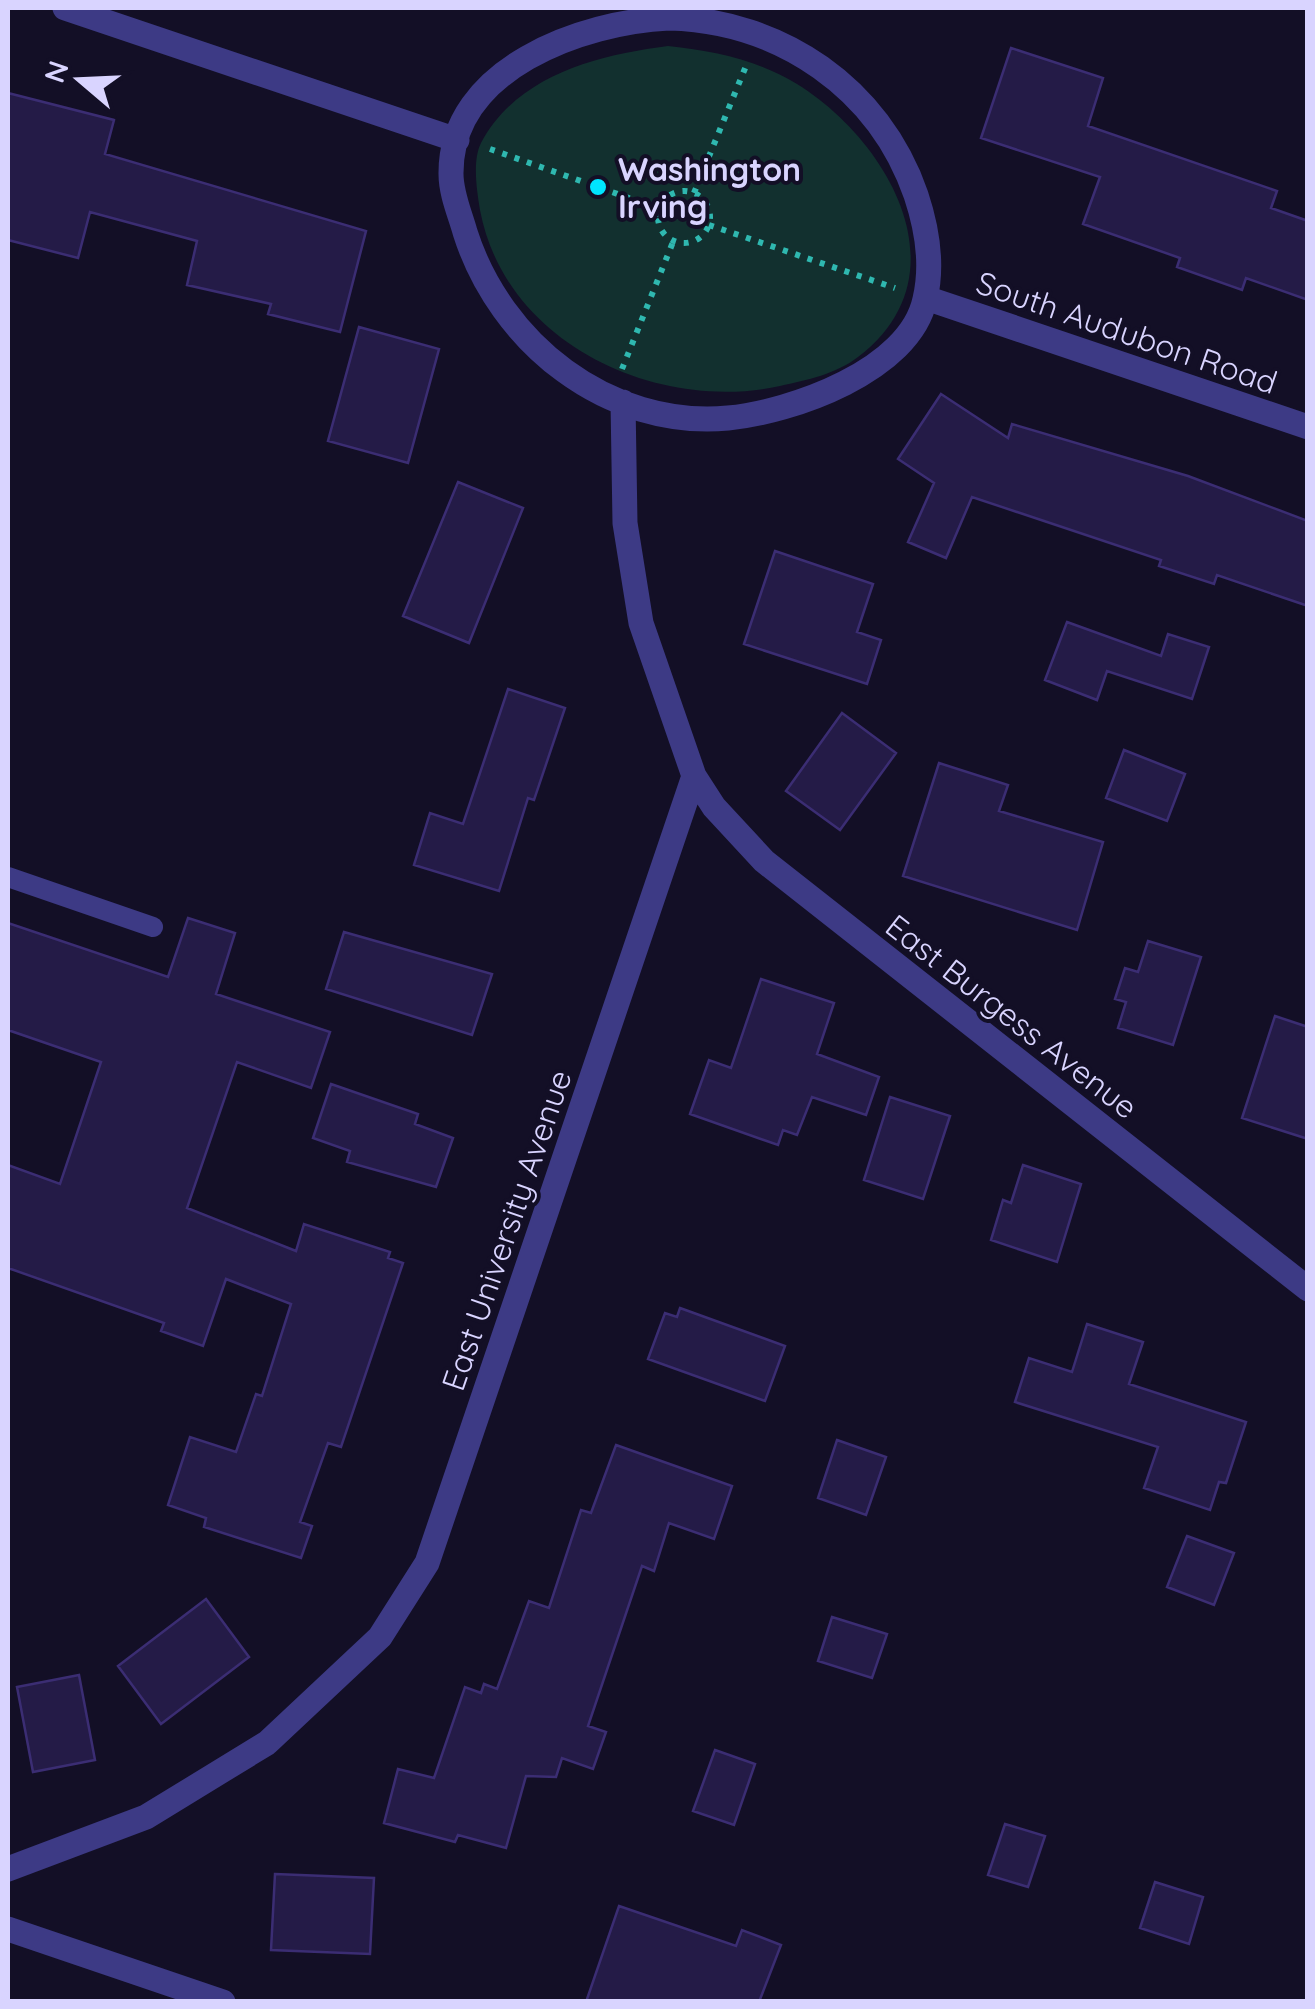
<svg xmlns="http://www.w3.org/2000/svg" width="1315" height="2009" font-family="Quicksand,sans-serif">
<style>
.green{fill:#12302f}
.building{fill:#241b47;stroke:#3b2d73;stroke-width:2.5}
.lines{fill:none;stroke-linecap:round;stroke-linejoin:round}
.path{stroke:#2fb8b0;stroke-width:6;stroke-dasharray:5 8;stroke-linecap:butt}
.service{stroke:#3d3a85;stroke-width:20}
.minor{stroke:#3d3a85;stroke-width:25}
.tertiary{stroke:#3d3a85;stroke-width:25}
.poi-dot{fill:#00e5ff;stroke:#130f26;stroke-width:4}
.labels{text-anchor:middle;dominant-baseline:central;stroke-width:8;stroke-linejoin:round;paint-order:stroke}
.poi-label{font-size:32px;font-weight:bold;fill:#d9d4ff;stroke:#130f26;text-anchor:start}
.street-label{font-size:32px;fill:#d9d4ff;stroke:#130f26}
</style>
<rect width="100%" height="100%" fill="#130f26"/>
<!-- green -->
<path class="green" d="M668,46C715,51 757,60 797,84C889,141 966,275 858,357C836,374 807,380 780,386C657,413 505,344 480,210C477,191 472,161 481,143C517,75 598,55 668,46Z"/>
<!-- building -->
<path class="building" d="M1011,48L1103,78L1088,126L1277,191L1271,208L1308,221V300L1246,278L1242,290L1177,267L1180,258L1083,224L1100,177L981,138Z
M8,93L114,120L105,154L366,231L340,332L268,314L271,304L187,285L197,241L90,212L78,258L8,240Z
M359,327L439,349L408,463L328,441Z
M941,394L1008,438L1012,424L1188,476L1308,521V606L1217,575L1214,584L1159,566L1161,560L972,497L946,558L908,542L934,483L898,459Z
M458,482L523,508L469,643L403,616Z
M775,551L873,584L857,632L881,640L867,684L744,644Z
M1067,622L1161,656L1168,634L1209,647L1192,699L1107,671L1097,700L1045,680Z
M508,689L565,708L534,800L528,798L499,891L414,865L430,813L463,824Z
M842,713L896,753L840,830L786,791Z
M1124,750L1185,774L1167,821L1106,798Z
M939,763L1008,785L999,811L1103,842L1077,930L903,876Z
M188,918L235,933L216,994L330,1032L311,1088L237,1062L187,1208L296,1251L304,1224L390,1252L388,1258L403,1263L341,1447L328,1443L300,1522L312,1526L301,1558L204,1527L206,1518L168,1505L190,1437L236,1452L256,1394L262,1396L291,1304L226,1279L203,1346L161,1331L164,1323L8,1268V1165L60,1184L101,1062L8,1030V923L168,977Z
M344,932L492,974L472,1035L326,989Z
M1148,941L1201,957L1173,1045L1118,1028L1126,1002L1115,999L1125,968L1138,972Z
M761,979L834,1003L817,1054L879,1077L866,1115L812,1097L797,1135L783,1130L778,1145L690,1114L709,1060L731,1068Z
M1275,1016L1308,1027V1139L1242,1118Z
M331,1084L418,1114L415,1124L453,1138L436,1187L347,1162L350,1151L313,1138Z
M890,1097L950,1116L923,1199L864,1180Z
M1023,1165L1081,1184L1057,1262L991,1240L1003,1200L1011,1203Z
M680,1308L785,1346L765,1401L648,1359L665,1313L677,1317Z
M1087,1324L1143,1342L1129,1384L1246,1422L1226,1483L1219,1482L1210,1510L1144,1488L1158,1447L1015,1402L1029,1358L1072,1372Z
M837,1440L886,1457L866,1515L818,1498Z
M616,1445L732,1486L714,1539L669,1523L654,1571L642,1566L588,1726L606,1732L593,1769L562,1758L556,1777L526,1776L506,1848L458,1835L455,1842L384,1823L398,1769L434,1778L465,1687L481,1693L484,1684L497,1689L529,1601L549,1608L581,1510L591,1513Z
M1187,1536L1234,1553L1214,1605L1167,1587Z
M206,1599L249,1657L161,1724L118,1666Z
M832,1617L887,1634L872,1678L818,1661Z
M79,1675L95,1760L33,1772L17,1687Z
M715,1750L755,1764L734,1825L693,1811Z
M1005,1824L1045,1836L1028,1887L988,1875Z
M275,1874L374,1878L370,1954L271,1950Z
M1155,1882L1203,1897L1189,1944L1140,1928Z
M619,1906L736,1946L742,1930L781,1945L759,2002H586Z"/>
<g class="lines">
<!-- path -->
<path class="path" d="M490,149L660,209
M658 217a26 26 0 1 1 52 0a26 26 0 1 1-52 0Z
M694,193L746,66
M709,225L895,288
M622,369L673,242"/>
<!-- service -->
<path class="service" d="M8,877L153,927"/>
<!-- minor -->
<path class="minor" d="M65,8L457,140
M669,18C781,21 879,88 916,195C927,228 933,265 925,299C910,371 791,412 728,418C608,429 500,343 465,232C460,214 451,194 451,174C450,68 583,22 669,18Z
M926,298L1308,427
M694,776L714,807L764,861L1308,1289
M8,1869L146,1817L267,1743L380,1637L427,1563L694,776L641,623L625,523L623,402"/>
<!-- tertiary -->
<path class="tertiary" d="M8,1929L223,2002"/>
</g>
<!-- markers -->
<circle class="poi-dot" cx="598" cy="187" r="10"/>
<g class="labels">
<!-- poi labels -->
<g class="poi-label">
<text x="618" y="169">Washington<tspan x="618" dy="37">Irving</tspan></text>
</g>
<!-- street labels -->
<g class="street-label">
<text transform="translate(1127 332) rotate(19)">South Audubon Road</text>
<text transform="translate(1012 1016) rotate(38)">East Burgess Avenue</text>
<text transform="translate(506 1230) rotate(-71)">East University Avenue</text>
</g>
</g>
<!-- border -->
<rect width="1315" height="2009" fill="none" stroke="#d9d4ff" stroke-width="20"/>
<!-- north arrow -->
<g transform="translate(80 80) rotate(289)" stroke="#130f26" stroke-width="8" paint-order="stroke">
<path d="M0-8L18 38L0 25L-18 38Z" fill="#d9d4ff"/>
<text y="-15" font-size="28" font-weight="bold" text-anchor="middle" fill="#d9d4ff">N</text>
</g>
</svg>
